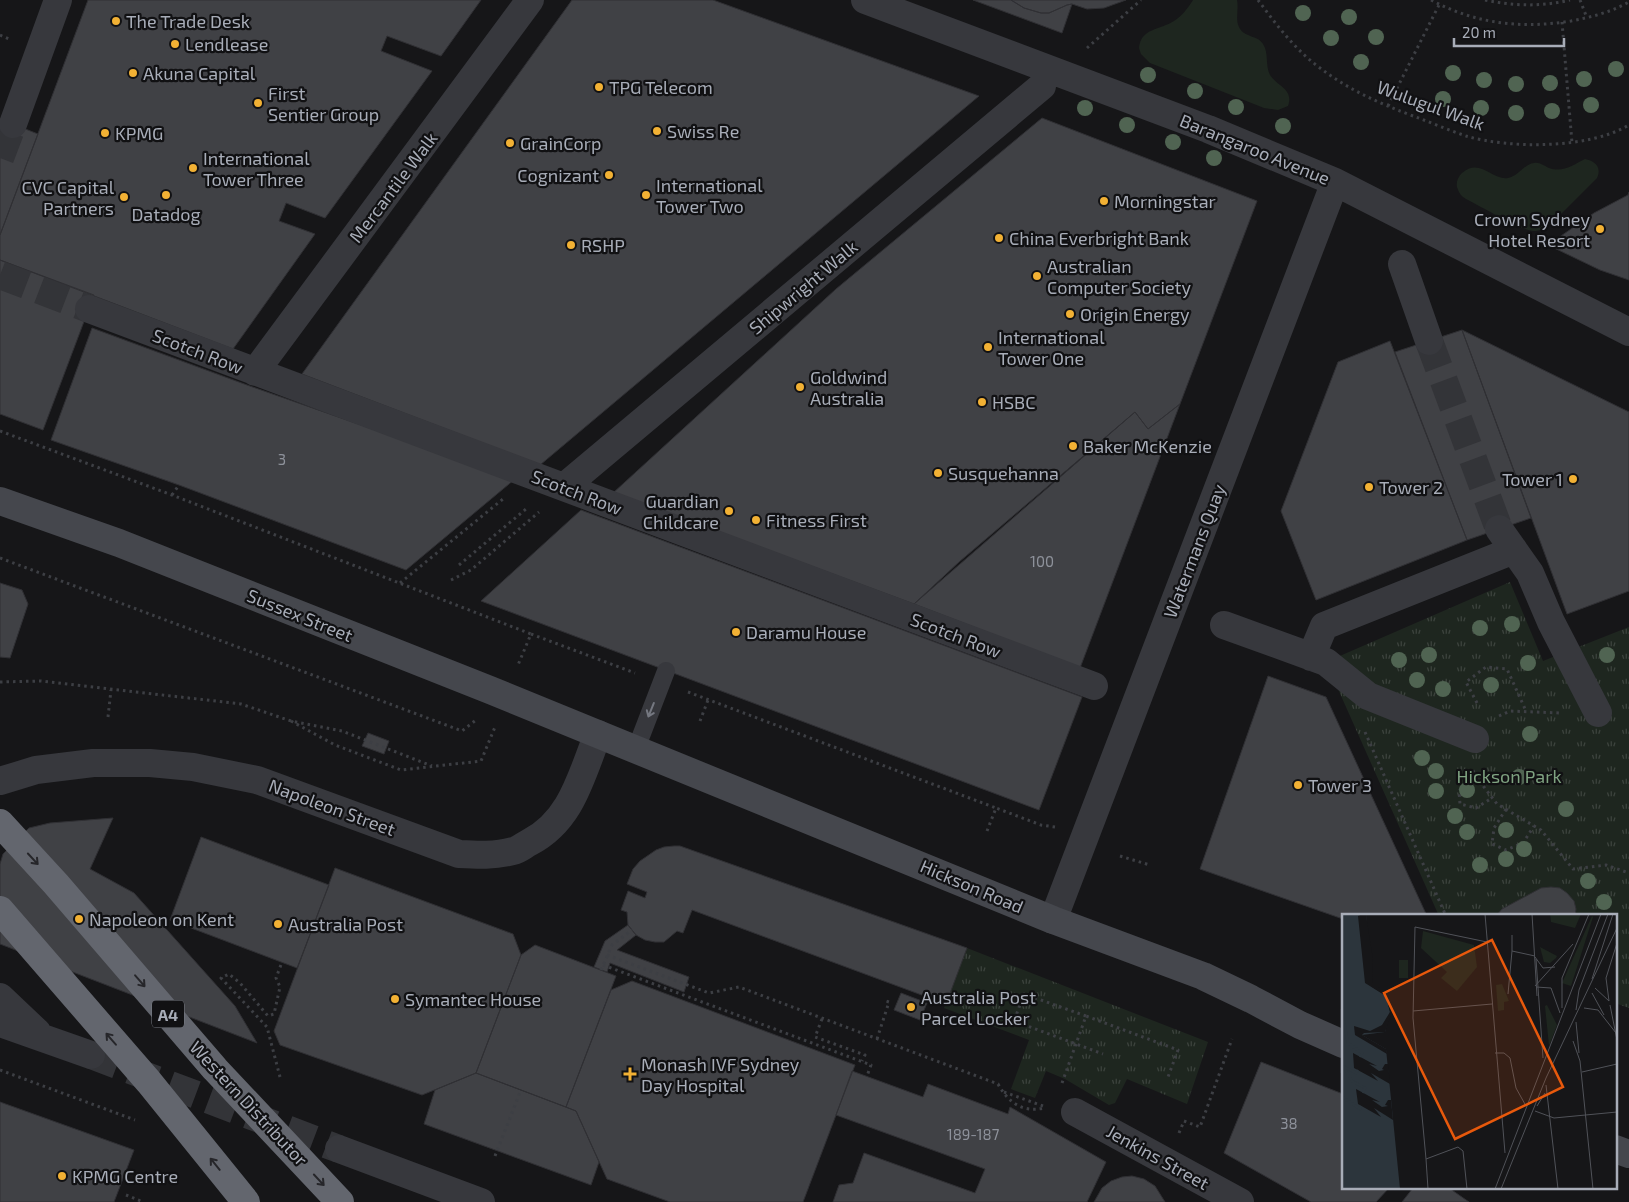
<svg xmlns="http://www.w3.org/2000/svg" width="1629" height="1202" font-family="'Exo 2',sans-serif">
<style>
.park{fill:url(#park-tufts)}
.garden{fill:#1e261f}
.building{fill:#404145;stroke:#303034}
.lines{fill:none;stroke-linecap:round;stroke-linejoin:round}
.street-tunnel{stroke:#333438;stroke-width:28;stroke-dasharray:28 14;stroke-linecap:butt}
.path{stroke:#3d3f44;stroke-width:3;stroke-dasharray:2.5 4;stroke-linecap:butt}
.lane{stroke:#37383d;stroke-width:18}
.street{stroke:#37383d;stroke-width:28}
.secondary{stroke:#45474d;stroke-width:28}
.highway-bridge{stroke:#63666e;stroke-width:28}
.tree{fill:#506452}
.oneway{stroke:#757881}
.oneway2{stroke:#26262a}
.poi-dot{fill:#f2b134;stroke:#111113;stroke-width:2}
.labels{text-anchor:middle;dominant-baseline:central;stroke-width:4.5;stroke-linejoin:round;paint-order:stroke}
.number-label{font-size:15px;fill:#8e929b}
.shield{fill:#111113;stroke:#7b7e86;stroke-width:1}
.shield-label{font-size:16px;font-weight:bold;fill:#a8adb8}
.poi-label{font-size:18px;fill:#a8adb8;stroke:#111113;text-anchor:start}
.street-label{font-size:18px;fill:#a8adb8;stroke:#111113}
.park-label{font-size:18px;fill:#7fa381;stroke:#111113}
.inset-river{fill:none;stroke:#2c353c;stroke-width:2.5}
.inset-road{fill:none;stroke:#505258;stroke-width:1}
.view{fill:#e8590c;fill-opacity:0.15;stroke:#e8590c;stroke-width:2.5}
.inset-edge{fill:none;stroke:#a8adb8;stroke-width:2.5}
</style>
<defs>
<pattern id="park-tufts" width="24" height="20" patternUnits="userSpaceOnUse" patternTransform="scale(1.25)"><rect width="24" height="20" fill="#1e261f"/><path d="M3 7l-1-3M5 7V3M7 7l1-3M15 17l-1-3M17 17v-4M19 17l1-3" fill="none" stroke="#3c433d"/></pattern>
</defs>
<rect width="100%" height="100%" fill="#161618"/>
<!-- park -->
<path class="park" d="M1510,582L1543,661L1629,627V1008L1615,1003V916H1439L1326,662Z
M967,948L1208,1042L1187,1104L1127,1079L1115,1103L1109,1105L1065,1079L1046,1071L1035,1098L1011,1089L1029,1040L944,1008Z"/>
<!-- garden -->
<path class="garden" d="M1193,0H1237C1239,9 1235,19 1239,27C1244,38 1258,35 1263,44C1269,53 1265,65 1270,75C1278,87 1294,89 1288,106L1278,110L1264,108L1150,63L1141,54L1139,48C1141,28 1160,30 1174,21C1182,16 1188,8 1193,0Z
M1585,159C1595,161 1602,167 1597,178L1551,224C1546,229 1541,231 1533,231C1521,230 1480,206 1466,199C1461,196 1459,193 1457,187C1456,182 1458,177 1462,173C1480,157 1493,181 1508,178C1519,176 1524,164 1534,163C1540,162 1544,166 1549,168C1563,173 1573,165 1585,159Z"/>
<!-- building -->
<path class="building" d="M88,0H481L441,56L387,36L381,51L432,71L325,218L286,203L279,221L315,234L233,349L0,260V235Z
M572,0H713L979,96L540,465L302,374Z
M973,0H1011L1024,8L1041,13H1049L1067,5L1072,4L1062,33Z
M1011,0H1126L1104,8L1087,9L1072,4L1067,5L1049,13H1041L1024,8Z
M1042,118L1257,201L1180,404L1148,429L1135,412L959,562L914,604L613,493L836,289Z
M0,119L38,134L0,235Z
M1629,192V280L1600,270L1548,245L1594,213L1628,195Z
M0,260L94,295L43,430L0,414Z
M92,328L247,385L515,479L406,570L179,485L51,440Z
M1462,330L1629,412V591L1567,614Z
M1462,330L1531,518L1467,540L1395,352Z
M1390,341L1467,540L1316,600L1281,511L1338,362Z
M1180,404L1080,668L914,604L1135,412L1148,429Z
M581,510L1082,697L1039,810L481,601Z
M0,583L22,590L28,604L10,658L0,657Z
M1268,676L1326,697L1427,916H1343V919L1200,869Z
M368,733L389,741L384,754L362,746Z
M113,818L90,869L134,893L235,1006L257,1043L0,944V864L3,854L29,828L50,823Z
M201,837L329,885L297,968L170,920Z
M674,846H680L967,948L946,1004L692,910L683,933L677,931L664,942H655L645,940L636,935L628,925L627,912L621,910L628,891L645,898L647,892L627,884L633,869L640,861L656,850L664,847Z
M335,868L513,934L521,955L476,1073L422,1095L280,1045L274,1031Z
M1551,887L1560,888L1567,893L1574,901L1576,909L1575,916H1496L1502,909L1541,888Z
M628,925L636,935L617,950L689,977L684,992L610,963L607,972L594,967L605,941Z
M535,945L616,976L566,1107L476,1073L521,955Z
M632,981L855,1065L803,1202H670L607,1179L576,1111L566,1107L611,990Z
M901,993L927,1003L920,1020L894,1010Z
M1261,1062L1343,1094V1188H1389L1376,1202H1311L1224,1153Z
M852,1071L923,1097L928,1084L1008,1114L1010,1107L1106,1162L1087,1202H833L839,1185L853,1183L864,1153L975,1193L985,1169L836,1115Z
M476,1073L576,1111L599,1162L591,1185L424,1124L435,1090Z
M0,1102L134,1150L114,1202H0Z
M1132,1176L1144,1179L1155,1186L1165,1202H1094L1102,1188L1111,1181L1122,1177Z
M1413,1188H1449L1469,1202H1402Z"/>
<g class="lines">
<!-- street-tunnel -->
<path class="street-tunnel" d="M0,158L13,124
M0,275L89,309
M1429,341L1499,529
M91,1055L339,1149"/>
<!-- path -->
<path class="path" d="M1258,0C1275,23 1293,47 1316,65C1347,89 1376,102 1413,116C1430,122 1448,130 1466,136C1510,149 1589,149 1629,125
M1431,0C1476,24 1521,29 1571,21C1592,17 1611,12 1629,2
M1485,0C1513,6 1541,7 1570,0
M1580,0L1587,18
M1562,22L1572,143
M0,35L9,39
M1087,48L1141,0
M1388,106L1439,5
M0,431L172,495L531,634L518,665
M172,495L179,485
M0,558L462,731L476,720
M459,565L526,509
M451,580L471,570L539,512
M400,583L503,499
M531,634L635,673
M0,682L41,681L241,704L291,721L342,731L432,766
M688,692L996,808
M1477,703L1466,682L1486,667L1507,669L1526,711
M1499,716L1510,711L1561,713
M108,717L111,690
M291,721L335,745L401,770L481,761L495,727
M700,721L708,700
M1365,732L1446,916
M1473,770L1474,774L1497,804L1541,830L1573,869L1606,865L1629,873
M1474,774L1459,791L1460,804L1476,808L1492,798
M1506,809L1494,828L1492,844L1506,850L1523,843L1534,826
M987,831L996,808L1041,825L1055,827
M1120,856L1150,865
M607,955L709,993L739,987L998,1084C1008,1102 1022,1113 1044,1108
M603,965L871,1065L867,1076
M601,970L612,945L632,930
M1086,1016L1024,994L1014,1021L1103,1054
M822,1019L815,1037L865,1055L862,1061
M877,1039L889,1002L886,1001
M0,1070L135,1120
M280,1077L267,1027L221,978L229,974L240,983L268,1016L274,1014L280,987L276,978L282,962
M1062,1083L1086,1016L1178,1050L1168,1077
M1004,1092L1043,1106
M1179,1133L1184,1121L1200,1127L1232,1039
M495,1156L521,1090
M126,1195L143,1202"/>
<!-- lane -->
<path class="lane" d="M636,749L666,671"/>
<!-- street -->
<path class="street" d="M865,0L1208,129L1335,182L1629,332
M13,124L58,0
M1402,264L1429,341
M89,309L1094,686
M255,372L530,0
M564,487L1042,86
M1499,529L1530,573L1551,622L1598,713
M1224,625L1326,662L1368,696L1475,739
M1311,657L1324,626L1514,550
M0,781L36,770L93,763H150L193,767L257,780L459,854C477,855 495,856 513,851C519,850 524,845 530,842C572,820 581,776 598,734
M1053,920L1335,182
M0,997L37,1032
M0,1023L91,1055
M1075,1112L1240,1202
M339,1149L481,1202"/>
<!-- secondary -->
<path class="secondary" d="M0,501L119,543L490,690L1053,920L1203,976L1251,999L1300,1025L1343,1044
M1615,1149L1629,1154"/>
<!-- highway-bridge -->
<path class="highway-bridge" d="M0,823L56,884L215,1069L340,1202
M0,910L149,1082L246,1202"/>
</g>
<!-- trees -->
<g class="tree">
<circle cx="1303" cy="13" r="8"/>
<circle cx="1349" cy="17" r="8"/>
<circle cx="1376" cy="37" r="8"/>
<circle cx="1331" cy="38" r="8"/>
<circle cx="1361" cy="62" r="8"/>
<circle cx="1616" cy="69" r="8"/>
<circle cx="1453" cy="73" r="8"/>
<circle cx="1148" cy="75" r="8"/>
<circle cx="1584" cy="79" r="8"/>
<circle cx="1484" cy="80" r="8"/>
<circle cx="1550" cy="83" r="8"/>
<circle cx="1516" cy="84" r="8"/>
<circle cx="1195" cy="91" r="8"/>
<circle cx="1443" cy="99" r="8"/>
<circle cx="1591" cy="105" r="8"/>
<circle cx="1236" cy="107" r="8"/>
<circle cx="1085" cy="108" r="8"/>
<circle cx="1481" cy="108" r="8"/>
<circle cx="1552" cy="111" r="8"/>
<circle cx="1516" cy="113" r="8"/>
<circle cx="1127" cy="125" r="8"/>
<circle cx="1283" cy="126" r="8"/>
<circle cx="1173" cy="142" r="8"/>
<circle cx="1214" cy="158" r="8"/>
<circle cx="1512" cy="624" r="8"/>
<circle cx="1480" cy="628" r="8"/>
<circle cx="1429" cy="655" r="8"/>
<circle cx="1607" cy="655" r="8"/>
<circle cx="1399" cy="660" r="8"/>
<circle cx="1528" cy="663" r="8"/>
<circle cx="1417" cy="680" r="8"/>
<circle cx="1491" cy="685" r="8"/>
<circle cx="1443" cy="689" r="8"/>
<circle cx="1530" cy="734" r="8"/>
<circle cx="1422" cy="758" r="8"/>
<circle cx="1436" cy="771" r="8"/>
<circle cx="1519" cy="777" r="8"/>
<circle cx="1467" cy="790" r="8"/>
<circle cx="1436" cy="791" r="8"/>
<circle cx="1566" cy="809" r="8"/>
<circle cx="1455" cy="816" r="8"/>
<circle cx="1506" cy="830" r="8"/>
<circle cx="1467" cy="832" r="8"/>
<circle cx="1524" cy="849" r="8"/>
<circle cx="1506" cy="859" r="8"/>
<circle cx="1480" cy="865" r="8"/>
<circle cx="1588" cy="881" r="8"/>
<circle cx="1604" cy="902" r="8"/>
</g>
<!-- one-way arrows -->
<defs><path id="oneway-shaft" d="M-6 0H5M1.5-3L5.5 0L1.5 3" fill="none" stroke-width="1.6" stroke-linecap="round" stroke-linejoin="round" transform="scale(1.25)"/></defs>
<use class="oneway" href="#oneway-shaft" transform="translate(651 710) rotate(112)"/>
<g class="oneway2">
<use href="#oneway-shaft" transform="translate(33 859) rotate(47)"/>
<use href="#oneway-shaft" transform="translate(140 981) rotate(49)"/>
<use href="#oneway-shaft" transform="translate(111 1039) rotate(-131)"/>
<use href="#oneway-shaft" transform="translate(215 1164) rotate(-129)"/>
<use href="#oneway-shaft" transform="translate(319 1180) rotate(47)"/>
</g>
<!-- markers -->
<g class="poi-dot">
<circle cx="116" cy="21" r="5"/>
<circle cx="175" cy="44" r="5"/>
<circle cx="133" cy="73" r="5"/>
<circle cx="599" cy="87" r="5"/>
<circle cx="258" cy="103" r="5"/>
<circle cx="657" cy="131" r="5"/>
<circle cx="105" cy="133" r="5"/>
<circle cx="510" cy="143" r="5"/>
<circle cx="193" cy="168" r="5"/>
<circle cx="609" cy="175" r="5"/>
<circle cx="166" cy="195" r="5"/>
<circle cx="646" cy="195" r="5"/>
<circle cx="124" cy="197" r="5"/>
<circle cx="1104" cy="201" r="5"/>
<circle cx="1600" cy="229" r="5"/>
<circle cx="999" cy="238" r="5"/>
<circle cx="571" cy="245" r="5"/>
<circle cx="1037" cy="276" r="5"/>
<circle cx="1070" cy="314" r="5"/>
<circle cx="988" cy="347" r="5"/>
<circle cx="800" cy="387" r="5"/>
<circle cx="982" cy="402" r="5"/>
<circle cx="1073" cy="446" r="5"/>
<circle cx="938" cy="473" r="5"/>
<circle cx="1573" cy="479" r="5"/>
<circle cx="1369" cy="487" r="5"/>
<circle cx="729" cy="511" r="5"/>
<circle cx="756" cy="520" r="5"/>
<circle cx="736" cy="632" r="5"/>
<circle cx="1298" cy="785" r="5"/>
<circle cx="79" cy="919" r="5"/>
<circle cx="278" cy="924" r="5"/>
<circle cx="395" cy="999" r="5"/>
<circle cx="911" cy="1007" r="5"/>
<path d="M627.5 1066.5h5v5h5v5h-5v5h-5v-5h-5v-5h5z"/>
<circle cx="62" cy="1176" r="5"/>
</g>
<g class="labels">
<!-- number labels -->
<g class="number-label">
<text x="282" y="459">3</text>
<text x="1042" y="561">100</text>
<text x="1289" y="1123">38</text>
<text x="973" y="1134">189-187</text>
</g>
<!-- shield labels -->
<rect class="shield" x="152" y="1000.5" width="32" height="27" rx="4"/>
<g class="shield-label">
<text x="168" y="1014">A4</text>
</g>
<!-- poi labels -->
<g class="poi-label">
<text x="126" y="21">The Trade Desk</text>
<text x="185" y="44">Lendlease</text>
<text x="143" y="73">Akuna Capital</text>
<text x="609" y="87">TPG Telecom</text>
<text x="268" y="93">First<tspan x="268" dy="21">Sentier Group</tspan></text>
<text x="667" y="131">Swiss Re</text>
<text x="115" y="133">KPMG</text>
<text x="520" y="143">GrainCorp</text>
<text x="203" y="158">International<tspan x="203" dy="21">Tower Three</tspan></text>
<text x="599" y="175" text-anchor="end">Cognizant</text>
<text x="656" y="185">International<tspan x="656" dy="21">Tower Two</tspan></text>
<text x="114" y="187" text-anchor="end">CVC Capital<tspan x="114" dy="21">Partners</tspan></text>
<text x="1114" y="201">Morningstar</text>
<text x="166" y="214" text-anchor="middle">Datadog</text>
<text x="1590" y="219" text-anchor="end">Crown Sydney<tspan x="1590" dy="21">Hotel Resort</tspan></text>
<text x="1009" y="238">China Everbright Bank</text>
<text x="581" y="245">RSHP</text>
<text x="1047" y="266">Australian<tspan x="1047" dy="21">Computer Society</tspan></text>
<text x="1080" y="314">Origin Energy</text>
<text x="998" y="337">International<tspan x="998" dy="21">Tower One</tspan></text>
<text x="810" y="377">Goldwind<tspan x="810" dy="21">Australia</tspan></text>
<text x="992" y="402">HSBC</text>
<text x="1083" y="446">Baker McKenzie</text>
<text x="948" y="473">Susquehanna</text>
<text x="1563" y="479" text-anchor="end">Tower 1</text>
<text x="1379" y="487">Tower 2</text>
<text x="719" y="501" text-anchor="end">Guardian<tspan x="719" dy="21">Childcare</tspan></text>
<text x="766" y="520">Fitness First</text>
<text x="746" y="632">Daramu House</text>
<text x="1308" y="785">Tower 3</text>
<text x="89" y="919">Napoleon on Kent</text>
<text x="288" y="924">Australia Post</text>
<text x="921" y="997">Australia Post<tspan x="921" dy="21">Parcel Locker</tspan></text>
<text x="405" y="999">Symantec House</text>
<text x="641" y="1064">Monash IVF Sydney<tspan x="641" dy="21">Day Hospital</tspan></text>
<text x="72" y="1176">KPMG Centre</text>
</g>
<!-- street labels -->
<g class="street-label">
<text transform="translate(1431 105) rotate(20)">Wulugul Walk</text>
<text transform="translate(1255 149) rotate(22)">Barangaroo Avenue</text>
<text transform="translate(393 187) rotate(-53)">Mercantile Walk</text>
<text transform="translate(803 287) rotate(-40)">Shipwright Walk</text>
<text transform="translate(198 351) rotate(21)">Scotch Row</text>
<text transform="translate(577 492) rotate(21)">Scotch Row</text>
<text transform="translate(1194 551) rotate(-69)">Watermans Quay</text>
<text transform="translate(300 615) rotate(22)">Sussex Street</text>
<text transform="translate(956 635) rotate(21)">Scotch Row</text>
<text transform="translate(332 807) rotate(20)">Napoleon Street</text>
<text transform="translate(972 886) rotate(23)">Hickson Road</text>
<text transform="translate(249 1103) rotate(47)">Western Distributor</text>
<text transform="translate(1158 1157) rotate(29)">Jenkins Street</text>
</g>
<!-- park labels -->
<g class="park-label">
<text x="1509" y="776">Hickson Park</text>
</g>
</g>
<!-- overview -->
<g transform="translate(1342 914)">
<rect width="275" height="275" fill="#161618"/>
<path d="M250,2L251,3L229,72L220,69ZM198,33L215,42L214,44L208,49L202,48ZM205,91L215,111L207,132L203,92Z" fill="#1e261f"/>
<path d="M228,0H239L233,14L209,8L208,0Z" fill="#1e261f"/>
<path d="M81,17L132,31L135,53L115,77L99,64L105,58L79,34ZM160,70L167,87L162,88V96L156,97L154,71Z" fill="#1e261f"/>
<path d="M57,46H66V64H57Z" fill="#1e261f"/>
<path d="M24,0L30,73L44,82L48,98L43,118L20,121L44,135L58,275H0V1Z" fill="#2c353c"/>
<path d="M21,0L24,1L30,39L31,69L46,81L50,98L43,118L22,119L20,121L44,135L45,140L13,121L12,112L28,117L40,111L48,98L44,82L23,69L16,2ZM11,139L35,152L27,150L37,157L42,156L40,155L43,150H46L48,170L29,159L36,167L12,154ZM14,175L38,188L30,186L40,193L46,192L43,191L46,186H49L51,206L32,194L39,203L16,190Z" fill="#161618"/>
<path class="inset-river" d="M0,95V159M2,107L6,129L20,139L18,143M1,152L10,167L23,174L21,179M1,152L14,159L16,156M0,183L18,195L19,192"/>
<path class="inset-road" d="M143,0L163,239M190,0L195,82M170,37V21M193,43L201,54L213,53M194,45L201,144M250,65L271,0M193,72L231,30M194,73L209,74L218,99M253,74L267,87M250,79L262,101M166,80L170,37L193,42M267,87L264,64L275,29M268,91L275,126M220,94V64L247,0M242,94L256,96L274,119M234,96L237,76L266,0M71,97L150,90M234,108L237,139M231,127L238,147L251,275M153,139H162L168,144L174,174L184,192M240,158L275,150M204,171L216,275M195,192L203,179M193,197L212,204L275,198M84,245L71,104L73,13L145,28M86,275L84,245L116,233L121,237L125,275M153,275L259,0M159,275L204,164L275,14"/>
<path class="view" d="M150,26L221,173L113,225L42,79Z"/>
<rect width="275" height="275" class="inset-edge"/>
</g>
<!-- scale -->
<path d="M1454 38v8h110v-8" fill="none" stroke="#a8adb8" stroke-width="2.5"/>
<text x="1462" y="38" font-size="15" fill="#a8adb8" stroke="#111113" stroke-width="4" paint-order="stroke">20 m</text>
</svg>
